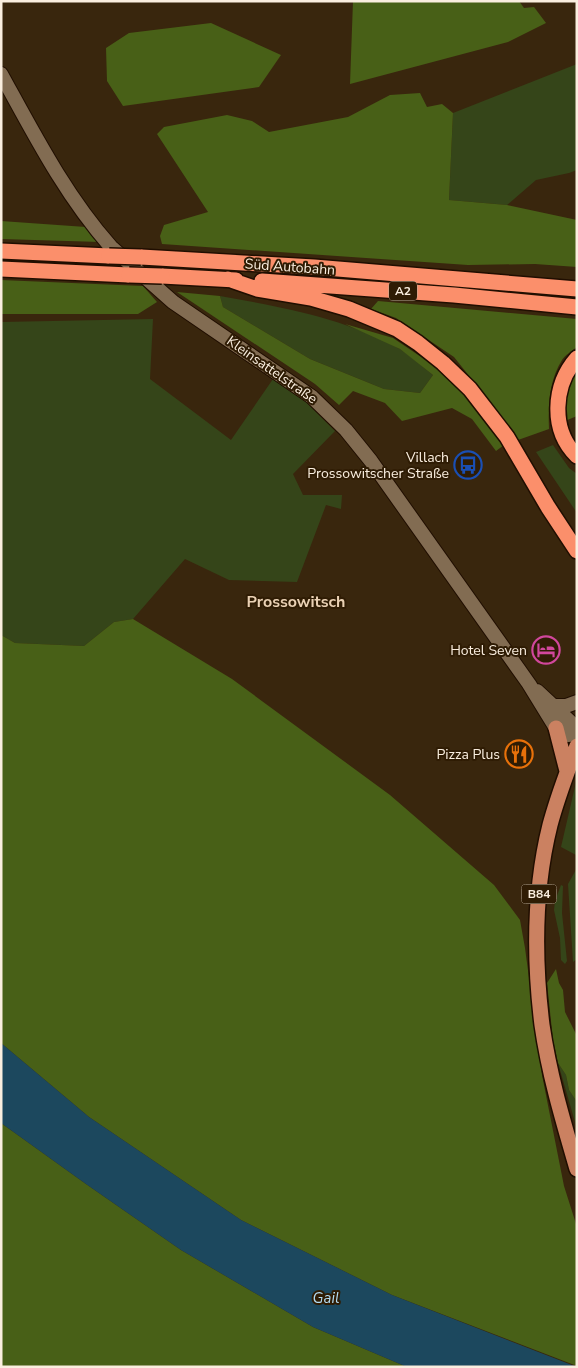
<svg xmlns="http://www.w3.org/2000/svg" width="578" height="1368" font-family="'Nunito Sans',sans-serif">
<style>
.green{fill:#354519}
.forest{fill:#486017}
.water{fill:#1c485e}
.lines{fill:none;stroke-linecap:round;stroke-linejoin:round}
.secondary-casing{stroke:#200e00;stroke-width:16}
.primary-casing{stroke:#200e00;stroke-width:18}
.highway-casing{stroke:#200e00;stroke-width:18}
.secondary{stroke:#826c52;stroke-width:14}
.primary{stroke:#cb8161;stroke-width:15}
.highway{stroke:#fb8f6b;stroke-width:15}
.highway-bridge-casing{stroke:#200e00;stroke-width:18;stroke-linecap:butt}
.highway-bridge{stroke:#fb8f6b;stroke-width:15}
.labels{text-anchor:middle;dominant-baseline:central;stroke-width:4;stroke-linejoin:round;paint-order:stroke}
.shield{fill:#2f1c04;stroke:#bdaf9d;stroke-width:1}
.shield-label{font-size:12px;font-weight:bold;fill:#faeedf}
.street-label{font-size:14px;fill:#faeedf;stroke:#2f1c04}
.poi-label{font-size:14px;fill:#faeedf;stroke:#2f1c04;text-anchor:end}
.water-label{font-size:15px;font-style:italic;fill:#b3dbf2;stroke:#2f1c04}
.quarter-label{font-size:16px;font-weight:bold;fill:#ead1b4;stroke:#2f1c04}
</style>
<rect width="100%" height="100%" fill="#39260d"/>
<!-- green -->
<path class="green" d="M577,64V170L569,173L536,180L507,205L449,200L453,113Z
M220,296C281,307 345,318 400,349C411,356 422,366 433,375L420,393L384,389L310,359L223,307Z
M153,319L150,379L231,440L273,379L306,402L335,431L293,474L303,495H342L341,509L326,505L297,582L229,580L185,559L133,619L114,622L84,646L15,643L1,635V322Z
M553,445L569,468L577,474V513L536,452Z
M577,778V864L576,855L561,847Z
M577,868V959L573,962L568,884Z
M561,885L563,886L562,913L567,961L565,964L561,960L560,938L554,910L555,901Z
M558,1063L566,1075L569,1090L577,1102V1129Z"/>
<!-- forest -->
<path class="forest" d="M353,1H519L524,8L534,7L546,23L508,42L350,84Z
M211,23L281,55L259,87L123,106L107,81L106,48L129,33Z
M420,93L427,107L442,104L453,113L449,200L507,205L577,220V267L535,264L468,265L162,244L160,236L164,225L208,212L157,134L164,127L227,115L252,121L269,132L348,117L390,95Z
M1,221L86,227L101,242L1,239Z
M1,280L143,286L157,302L138,314H1Z
M177,292L220,296L223,307L310,359L384,389L420,393L433,375L400,349L345,324L393,338L439,369L460,388L480,412L504,445L496,451L472,419L452,408L402,421L385,403L353,391L339,405L315,384Z
M378,301L577,319V347C572,351 565,355 562,360C549,381 548,405 549,429L518,440L497,411L454,357L396,318L371,309Z
M577,363V416L565,421L563,402Z
M133,619L232,679L390,795L494,885L520,920L525,948L542,1075L564,1186L577,1227V1366L392,1295L241,1220L89,1117L1,1043V635L15,643L84,646L114,622Z
M556,969L559,983L563,990L565,1012L577,1036V1102L569,1090L566,1075L558,1063L553,1040L547,983Z
M1,1123L86,1184L181,1250L313,1327L407,1367H1Z"/>
<!-- water -->
<path class="water" d="M1,1043L89,1117L241,1220L392,1295L577,1367H407L313,1327L181,1250L86,1184L1,1123Z"/>
<g class="lines">
<!-- secondary casing -->
<g class="secondary-casing">
<path id="secondary" d="M1,74C34,134 65,195 111,247L173,302L312,397L346,430L371,461L529,684L556,728L568,735L577,734
M537,691L577,728
M554,706H566L577,702"/>
</g>
<!-- primary casing -->
<g class="primary-casing">
<path id="primary" d="M556,728L567,771
M577,746C567,772 557,799 550,825C534,889 534,960 542,1025C549,1074 563,1121 577,1169"/>
</g>
<!-- highway casing -->
<g class="highway-casing">
<path id="highway" d="M1,251L109,256
M141,257L314,267L577,289
M1,269L129,275
M162,276L236,280
M228,279L257,289L311,298L349,309L397,329L418,343L443,363L470,389L507,437L548,507L577,551
M262,281L454,295L577,307
M577,358C553,385 550,430 577,456"/>
</g>
<!-- secondary -->
<use href="#secondary" class="secondary"/>
<!-- primary -->
<use href="#primary" class="primary"/>
<!-- highway -->
<use href="#highway" class="highway"/>
<!-- highway-bridge casing -->
<g class="highway-bridge-casing">
<path id="highway-bridge" d="M109,256L141,257
M129,275L162,276"/>
</g>
<!-- highway-bridge -->
<use href="#highway-bridge" class="highway-bridge"/>
</g>
<!-- icons -->
<defs>
<g id="bus-ring" transform="scale(1.4375)"><circle r="9.5" fill="#2f1c04" stroke="#1a4fb4" stroke-width="1.5"/><path d="M-5-6H5V4H4V6H2V4H-2V6H-4V4H-5ZM-3.5-4V0h7V-4ZM-3.5 1.2v1.5H-2V1.2ZM2 1.2v1.5H3.5V1.2Z" fill="#1a4fb4"/></g>
<g id="hotel-ring" transform="scale(1.4375)"><circle r="9.5" fill="#2f1c04" stroke="#d1479c" stroke-width="1.5"/><path d="M-6-4.5h1.5V1H6V5H4.5V3h-9V5H-6ZM-4 0a1.8 1.8 0 1 1 3.6 0ZM.5 0V-2.5h3Q6-2.5 6 0Z" fill="#d1479c"/></g>
<g id="restaurant-ring" transform="scale(1.4375)"><circle r="9.5" fill="#2f1c04" stroke="#e8710a" stroke-width="1.5"/><path d="M-5-6h1v4h1v-4h1v4h1v-4h1v5L-1.5 .5V6h-2V.5L-5-1ZM5-6V6H3V1.5H1.5Q1.5-4 5-6Z" fill="#e8710a"/></g>
</defs>
<g fill-rule="evenodd">
<use href="#bus-ring" x="468" y="465"/>
<use href="#hotel-ring" x="546" y="650"/>
<use href="#restaurant-ring" x="519" y="754"/>
</g>
<g class="labels">
<!-- shield labels -->
<g class="shield">
<rect x="389" y="281.5" width="28" height="19" rx="4"/>
<rect x="521.5" y="884.5" width="35" height="19" rx="4"/>
</g>
<g class="shield-label">
<text x="403" y="291">A2</text>
<text x="539" y="894">B84</text>
</g>
<!-- street labels -->
<g class="street-label">
<text transform="translate(290 267) rotate(4)">Süd Autobahn</text>
<text transform="translate(272 370) rotate(35)">Kleinsattelstraße</text>
</g>
<!-- poi labels -->
<g class="poi-label">
<text x="449" y="457">Villach<tspan x="449" dy="16">Prossowitscher Straße</tspan></text>
<text x="527" y="650">Hotel Seven</text>
<text x="500" y="754">Pizza Plus</text>
</g>
<!-- water labels -->
<g class="water-label">
<text x="326" y="1298">Gail</text>
</g>
<!-- quarter labels -->
<g class="quarter-label">
<text x="296" y="602">Prossowitsch</text>
</g>
</g>
<!-- border -->
<rect width="578" height="1368" fill="none" stroke="#faeedf" stroke-width="5"/>
</svg>
